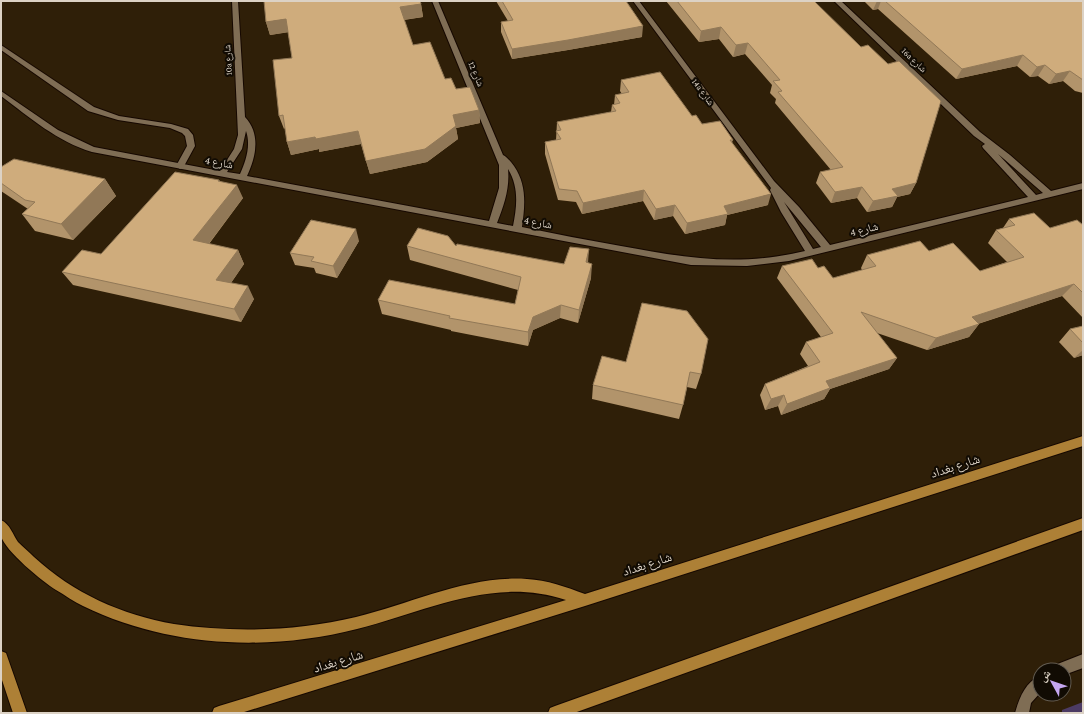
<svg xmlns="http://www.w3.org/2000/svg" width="1084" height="714" font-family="'Crimson Pro','Noto Naskh Arabic',serif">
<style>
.green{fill:#4c3b64}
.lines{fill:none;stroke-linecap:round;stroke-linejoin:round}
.service-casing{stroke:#160800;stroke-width:2}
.minor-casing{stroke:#160800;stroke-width:2}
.primary-casing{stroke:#160800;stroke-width:2}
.service{fill:#7f6d54;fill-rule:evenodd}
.minor{fill:#7f6d54;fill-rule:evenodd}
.primary{fill:#ad8036;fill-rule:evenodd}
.wall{fill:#b2946b}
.shaded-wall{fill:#917857}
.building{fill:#cfac7c;stroke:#917857}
.labels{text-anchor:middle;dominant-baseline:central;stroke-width:4;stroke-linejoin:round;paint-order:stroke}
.far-street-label{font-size:9px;fill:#dcd2c5;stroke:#110b03}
.street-label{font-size:11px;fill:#dcd2c5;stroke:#110b03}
.near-street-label{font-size:13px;fill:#dcd2c5;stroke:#110b03}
</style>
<rect width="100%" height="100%" fill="#2f1f08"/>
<!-- green -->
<path class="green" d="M1083,702V713H1062V710Z"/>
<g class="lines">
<!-- service casing -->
<g class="service-casing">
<path id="service" d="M1,45L94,107L119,116L171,124L188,129L193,135L195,146L183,168L180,169L176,166L187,146L185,136L182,133L170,128L118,120L88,111L1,50Z
M1083,654V668L1064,675V670H1053L1055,665Z
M1040,676V693L1031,703L1029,713H1015C1019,699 1025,682 1040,676Z"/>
</g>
<!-- minor casing -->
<g class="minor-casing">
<path id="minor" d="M232,1H238L245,117C261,134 256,157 247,176L489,221L499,188V165L432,1H438L503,155C507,157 511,162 514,166C527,185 525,205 522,227C555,234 588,240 621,246C686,258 739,267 805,251L781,212L770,190L771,188L633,1H639L774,181L799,207L830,245L1028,197L983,148L982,146L985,144L974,136L834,1H841L980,132L1010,155L1051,191L1083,183V189L789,261L747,266L691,265L92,152C58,142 29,117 1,96V91L58,130L94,147L220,171L234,149L238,135ZM246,131C251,145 246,161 240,174L227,172L242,149ZM998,154L1004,159L1043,193L1036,195ZM508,169C519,187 517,206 513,226L497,223C504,205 510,188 508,169ZM784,202L821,247L813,249Z"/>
</g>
<!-- primary casing -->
<g class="primary-casing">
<path id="primary" d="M1083,436V446L585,606L241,713H212L214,708L219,706L566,600C492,576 428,611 357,629C267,652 167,647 83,606C74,602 65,595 56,590C43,582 5,551 1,536C0,532 1,525 1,520C10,524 13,535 18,542C23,547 29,552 34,557C73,593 122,615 174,624C235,633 297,631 356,617C413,603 468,575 527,579C547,580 566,587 585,594Z
M1083,518V530L574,713H548L550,708L555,706Z
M1,651L6,653L27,713H13L1,677Z"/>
</g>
<!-- service -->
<use href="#service" class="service"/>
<!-- minor -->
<use href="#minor" class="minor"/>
<!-- primary -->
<use href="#primary" class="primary"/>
</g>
<!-- wall -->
<path class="wall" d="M496,1H626L642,37L568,50L512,59L501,32V22L508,21Z
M666,1H814L916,183L910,194L897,197L892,207L867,212L857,198L831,203L816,183L820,172L831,170L775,103L776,99L770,93L772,85L745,54L733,57L719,39L699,42Z
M864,1H1083V93L1075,91L1063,81L1049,84L1038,76L1030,77L1017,66L956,79L878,9L873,10Z
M421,4L423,17L404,20L413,45L445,79L479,110L480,123L456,128L458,139L427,162L370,174L361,144L319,152V149L291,155L287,142L285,128L284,129L279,116L292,58L288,32L270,35L266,22Z
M621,80L692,116L702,124L733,140L732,142L768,205L727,215L725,225L685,234L673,216L654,220L643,201L582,214L576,202L558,200L545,154V142L556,140L557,122L611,112L612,105H614L615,95L622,94L620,91Z
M1,167L105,179L116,196L73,240L35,231L22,214L28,209L1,191Z
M219,180L220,181L243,198L209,244L238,250L244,264L231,283L254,299L241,322L73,285L62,272L101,254Z
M1009,219L1050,228L1083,225V318L1062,296L978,324H979L969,337L927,350L877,333L897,358L889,369L830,389L824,399L781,415L778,406L765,410L760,395L765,384L808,366L800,354L806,342L821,337L777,278L782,266L818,268L833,278L862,270L861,268L867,255L929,251L980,271L1007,262L988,243L996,230L1003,228Z
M359,241L337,278L316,273L314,268L295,265L290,253Z
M407,246H456L564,264L588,263L591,278L578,323L560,318L533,330L528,346L451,331V330L382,314L378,300L515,304L518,290L410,260Z
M642,303L701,374L696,389L687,387L683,405L679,419L592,399L593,385L626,362Z
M1083,326V355L1074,358L1059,342L1070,329Z"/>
<!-- shaded-wall -->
<path class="shaded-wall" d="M877,1H881L878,9L873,10Z
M421,4L423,17L402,20L400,7Z
M286,19L290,32L270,35L266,22Z
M643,26L642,37L568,50L512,59V49Z
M721,27L719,39L699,42L701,31Z
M748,43L745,54L733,57L736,45Z
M1023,55L1017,66L956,79L962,69Z
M1045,65L1038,76L1030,77L1037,67Z
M1070,71L1063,81L1049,84L1056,74Z
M479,110L480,123L456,128L458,139L427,162L370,174L366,161L453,115Z
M358,131L361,144L319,152V149L291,155L287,142L315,137Z
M105,179L116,196L73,240L61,224Z
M916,183L910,194L897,197L892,207L867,212L873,201L892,189Z
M237,185L243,198L201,254L193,240Z
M862,187L857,198L831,203L835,192Z
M644,190L643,201L582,214L583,203Z
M771,194L768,205L727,215L725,225L685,234L687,223L724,206Z
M675,205L673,216L654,220L656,209Z
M356,229L359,241L337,278L333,266Z
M589,249L588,263L586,262Z
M238,250L244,264L224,293L216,280Z
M592,264L591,278L578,323L579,310Z
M1074,284L1062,296L962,329L972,317Z
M248,286L254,299L241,322L234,309Z
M561,305L560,318L533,330L528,346V332L533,317Z
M979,324L969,337L927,350L936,338Z
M1083,350V355L1074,358Z
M897,358L889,369L830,389L824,399L781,415L787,404L826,381Z
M784,395L778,406L765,410L771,399Z"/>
<!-- building -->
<path class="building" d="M264,1H420L421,4L400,7L413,45L430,42L445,79L451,78L456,89L470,87L479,110L453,115L456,126L425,149L366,161L358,131L316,139L315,137L287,142L283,115L279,116L273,60L292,58L286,19L266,22Z
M502,1H626L643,26L568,40L512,49L501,22L513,20Z
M677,1H814L861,47L868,45L888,64L899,61L941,101L916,183L892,189L898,196L873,201L862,187L835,192L820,172L843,167L778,92L782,91L773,81L780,80L748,43L736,45L721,27L701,31Z
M885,1H1083V80L1070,71L1056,74L1045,65L1037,67L1023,55L962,69Z
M660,72L692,116L696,115L702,124L720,121L733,140H730L771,194L724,206L728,214L687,223L675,205L656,209L644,190L583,203L577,191L559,189L545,142L561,139L556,131L561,130L557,122L616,111L612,105L620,103L615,95L629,92L621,80Z
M14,159L105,179L61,224L22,214L35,202L25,200L1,183V167Z
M175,172L219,180L218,181L237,185L193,240L238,250L216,280L248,286L234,309L62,272L82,250L101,254Z
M1034,213L1050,228L1077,220L1083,225V293L1074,284L972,317L979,324L936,338L861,312L897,358L826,381L830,388L787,404L784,395L771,399L765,384L820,362L806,342L833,333L782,266L812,259L818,268L824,266L833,278L876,266L867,255L920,241L929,251L953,243L980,271L1024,257L996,230L1015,225L1009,219Z
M311,220L356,229L333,266L311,261L314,257L290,253Z
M418,228L448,236L456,246L457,244L564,264L570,247L589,249L586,262L592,264L579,310L561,305L533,317L528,332L449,318L450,316L378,300L389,280L515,304L521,277L407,246Z
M642,303L687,311L708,339L701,374L690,372L683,405L593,385L602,356L626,362Z
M1083,326V343L1070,329Z"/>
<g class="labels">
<!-- far-street labels -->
<g class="far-street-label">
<text transform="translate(228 60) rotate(-93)">10a شارع</text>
<text transform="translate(914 60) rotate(44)">16a شارع</text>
<text transform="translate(476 74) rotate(67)">شارع 12</text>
<text transform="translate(703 92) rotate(54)">14a شارع</text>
</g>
<!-- street labels -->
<g class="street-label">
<text transform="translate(219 162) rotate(10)">شارع 4</text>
<text transform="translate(538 222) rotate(11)">شارع 4</text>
<text transform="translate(864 229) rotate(-14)">شارع 4</text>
</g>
<!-- near-street labels -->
<g class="near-street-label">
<text transform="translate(955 466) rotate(-18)">شارع بغداد</text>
<text transform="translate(647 564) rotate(-18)">شارع بغداد</text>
<text transform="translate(338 661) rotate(-17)">شارع بغداد</text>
</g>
</g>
<!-- border -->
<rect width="1084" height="714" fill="none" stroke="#dcd2c5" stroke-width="4"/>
<!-- north arrow -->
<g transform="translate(1052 682) rotate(310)"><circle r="19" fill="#110b03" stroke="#625b51"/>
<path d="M0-3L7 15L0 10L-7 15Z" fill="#c5a7f1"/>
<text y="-6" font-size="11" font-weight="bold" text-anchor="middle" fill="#dcd2c5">ش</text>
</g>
</svg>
